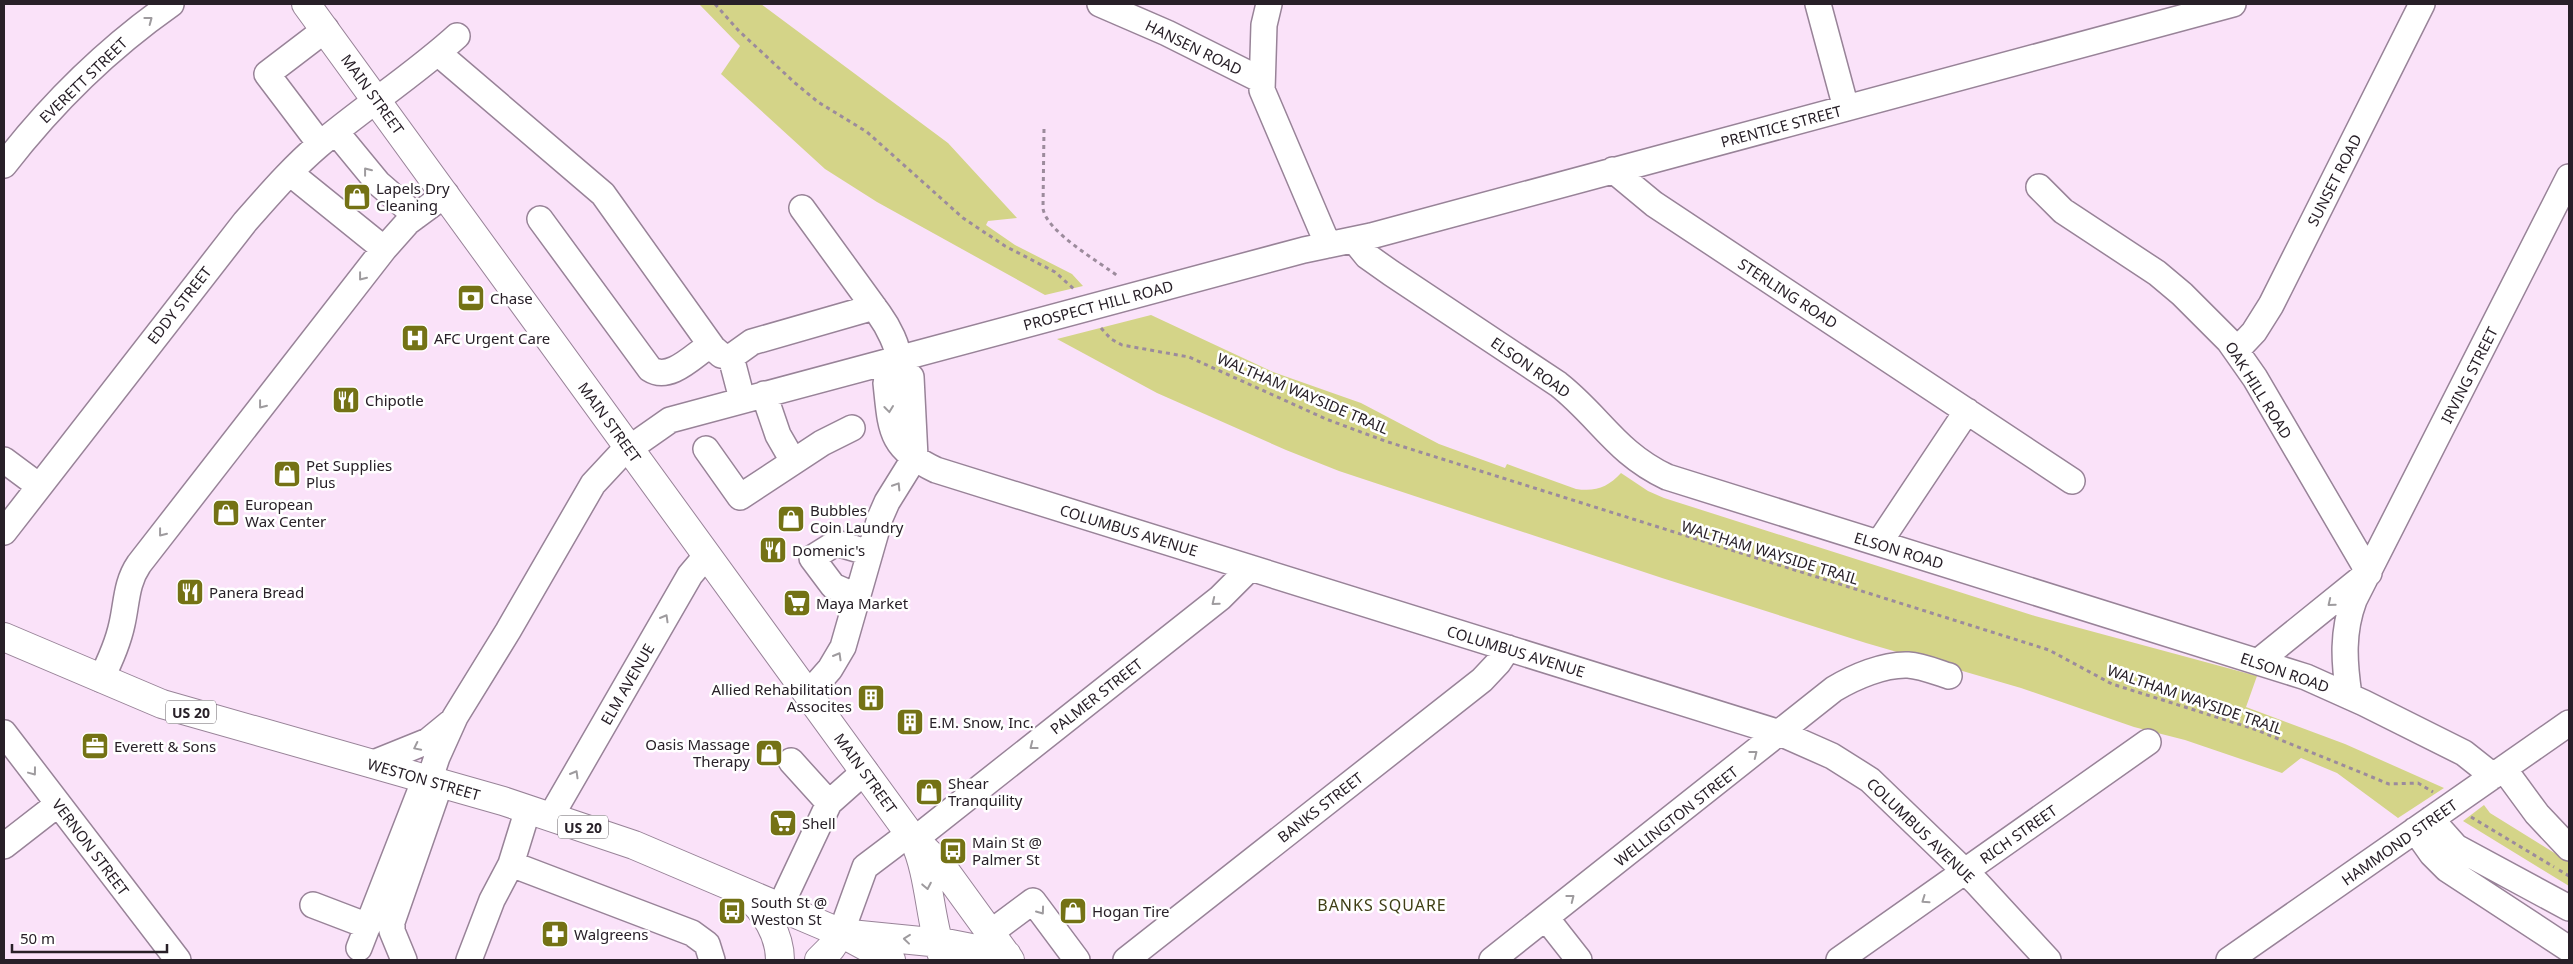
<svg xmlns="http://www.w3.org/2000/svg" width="2573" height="964" font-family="'Noto Sans',sans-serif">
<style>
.green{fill:#d4d488}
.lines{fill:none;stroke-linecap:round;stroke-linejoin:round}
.minor-casing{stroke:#988398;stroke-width:28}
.major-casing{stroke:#988398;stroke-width:30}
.path{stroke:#9c8b9c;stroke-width:3;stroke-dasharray:4 4;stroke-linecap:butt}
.minor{stroke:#fff;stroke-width:25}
.major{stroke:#fff;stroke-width:28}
.oneway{stroke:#9e9b9e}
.labels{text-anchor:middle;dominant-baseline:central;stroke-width:5;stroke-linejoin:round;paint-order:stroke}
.shield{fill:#fff;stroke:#686368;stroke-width:1}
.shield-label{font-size:14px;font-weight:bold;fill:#282028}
.street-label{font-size:15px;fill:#282028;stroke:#fff}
.poi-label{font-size:15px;fill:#282028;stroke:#fff;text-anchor:start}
.neighbourhood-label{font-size:16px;letter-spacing:1px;fill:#3e3d14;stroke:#fff}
</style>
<rect width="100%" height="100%" fill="#fae2f9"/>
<!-- green -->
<path class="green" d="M699,4H761L948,143L1017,218L988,221L986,225L1015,245L1072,274L1083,286L1045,295L877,202L825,169L721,74L740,46Z
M1151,315L1273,372L1361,403L1439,444L1505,468L1507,464L1576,489C1596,492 1608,487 1621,473L1648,491L1664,498L2035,616L2257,676L2246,707L2345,744L2444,788L2398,818L2337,773L2301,758L2282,773L2185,740L2134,727L2021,688L1866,643L1662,578L1339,471L1286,450L1157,393L1057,339Z
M2484,805L2490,813L2569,862V886L2463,821Z"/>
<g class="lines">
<!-- minor casing -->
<g class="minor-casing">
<path id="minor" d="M1100,4L1167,33L1261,80
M1269,4L1264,25L1262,90L1328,245
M1818,4L1846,108
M438,53L603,194L713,348L721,355L731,357
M336,132L378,183L416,216
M320,144L267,74L326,29
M4,165C52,103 107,49 171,4
M1613,170L1654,204L2072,481
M290,173L384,249
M2039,187L2063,211L2157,273L2182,294L2229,341L2255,378L2369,573
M802,208L879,314C887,325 900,348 898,362C897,369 890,377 886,383C891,429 889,448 936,470L1780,733L1832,756L1870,780L1977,883L2048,960
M540,219L650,369C670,382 694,355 710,345
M1354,240L1367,256L1391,273L1558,384C1600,417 1616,453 1667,477L2306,677L2364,703L2464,753L2493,776
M2237,350L2254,332L2271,305L2422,4
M731,357L752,342L874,307
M731,357L742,399
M764,394L778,435L793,461
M706,449L740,497L822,443L852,428
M4,460L39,486
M4,532L245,222C269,195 292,168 319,145C364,107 414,75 457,36
M1879,543L1967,411
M858,597L833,586L812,558L836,543L870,553
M2259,661L2363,577
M101,679C110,661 118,643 122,624C127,602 126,583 139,564L384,249L408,222L446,194
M808,694L830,669L843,647L880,518L887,502L915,457L911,377L898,364
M2349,695C2344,662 2342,632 2354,600L2569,177
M4,733L178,960
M791,761L829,803
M371,764L428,741L450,723
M2504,769L2537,814L2569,848
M429,781L437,757L455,717L508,631L593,484L620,455L670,420L1304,250L1371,236L2233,4
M551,816L690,575L707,555
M2431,819L2456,847L2569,908
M2415,830L2432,854L2447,869L2569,949
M914,840L1220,598L1250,568
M4,846L58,804
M511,864L692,933L707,944L712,960
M313,905L368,926
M780,907L829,803L865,771
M1546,918L1579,960
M841,933L865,867L910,833
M990,933L1033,901L1077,960
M359,948L423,784
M404,960L392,931V922L440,784
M469,960L492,900L511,864L528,809
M1126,960L1482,680L1498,663L1508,648
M1492,960L1834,689C1854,677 1884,664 1908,665C1922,666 1936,672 1949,676
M1839,960L2148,742
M2229,960L2569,723"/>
</g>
<!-- major casing -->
<g class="major-casing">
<path id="major" d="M306,4L914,840C931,877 929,922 944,960
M4,637L162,704L503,801L634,845L841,933L891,960
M915,840L941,865L1010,960
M745,894C765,910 780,935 780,960
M850,934L951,944L1007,955
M819,960L831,948L841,933"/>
</g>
<!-- path -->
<path class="path" d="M715,4L739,31L795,83L818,102L867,132L963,218L1005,246L1055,272L1075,290
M1044,129L1043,208C1045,231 1101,263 1119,277
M1101,328L1111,339L1122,345L1189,357L1326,419L1385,441L2049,650L2112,684L2254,729L2389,784L2418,783L2433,792
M2471,817L2554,867
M2559,870L2569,876"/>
<!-- minor -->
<use href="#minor" class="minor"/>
<!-- major -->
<use href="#major" class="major"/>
</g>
<!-- one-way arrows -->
<defs><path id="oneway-chevron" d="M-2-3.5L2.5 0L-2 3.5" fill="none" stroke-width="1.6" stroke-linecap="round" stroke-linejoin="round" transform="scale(1.25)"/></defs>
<g class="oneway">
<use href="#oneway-chevron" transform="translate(149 20) rotate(-37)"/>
<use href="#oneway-chevron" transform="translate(367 171) rotate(-128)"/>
<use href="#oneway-chevron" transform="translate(362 277) rotate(128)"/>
<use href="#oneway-chevron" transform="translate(262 405) rotate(128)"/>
<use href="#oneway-chevron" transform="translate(889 409) rotate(83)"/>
<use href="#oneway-chevron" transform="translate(897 486) rotate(-58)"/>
<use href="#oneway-chevron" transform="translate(162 533) rotate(128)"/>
<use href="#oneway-chevron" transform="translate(1215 602) rotate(141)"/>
<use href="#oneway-chevron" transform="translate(2331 603) rotate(141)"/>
<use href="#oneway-chevron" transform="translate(665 618) rotate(-60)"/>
<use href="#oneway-chevron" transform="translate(838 656) rotate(-60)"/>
<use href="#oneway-chevron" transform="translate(1033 746) rotate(142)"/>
<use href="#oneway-chevron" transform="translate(417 747) rotate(154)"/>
<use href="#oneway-chevron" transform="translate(1754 754) rotate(-38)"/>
<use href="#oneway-chevron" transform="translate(33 772) rotate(53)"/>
<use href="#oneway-chevron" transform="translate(575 774) rotate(-60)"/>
<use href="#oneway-chevron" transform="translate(927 886) rotate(79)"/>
<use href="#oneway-chevron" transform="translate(1571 898) rotate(-38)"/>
<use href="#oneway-chevron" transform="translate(1925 900) rotate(145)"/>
<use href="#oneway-chevron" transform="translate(1041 911) rotate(54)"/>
<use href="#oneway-chevron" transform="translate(907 939) rotate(-174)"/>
</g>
<!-- icons -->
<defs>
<g id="shop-square" transform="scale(1.4375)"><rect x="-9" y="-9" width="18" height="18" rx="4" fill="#747215" stroke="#fff"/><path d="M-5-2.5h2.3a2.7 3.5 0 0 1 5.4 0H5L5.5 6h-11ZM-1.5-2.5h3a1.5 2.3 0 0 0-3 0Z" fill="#fff"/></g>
<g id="bank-square" transform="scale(1.4375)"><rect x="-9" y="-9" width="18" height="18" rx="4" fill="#747215" stroke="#fff"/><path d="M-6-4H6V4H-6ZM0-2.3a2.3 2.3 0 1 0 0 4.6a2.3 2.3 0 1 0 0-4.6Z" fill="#fff"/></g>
<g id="hospital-square" transform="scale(1.4375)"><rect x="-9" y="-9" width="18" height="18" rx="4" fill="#747215" stroke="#fff"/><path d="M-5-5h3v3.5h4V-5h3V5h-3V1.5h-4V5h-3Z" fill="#fff"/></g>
<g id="restaurant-square" transform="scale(1.4375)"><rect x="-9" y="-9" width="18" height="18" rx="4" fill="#747215" stroke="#fff"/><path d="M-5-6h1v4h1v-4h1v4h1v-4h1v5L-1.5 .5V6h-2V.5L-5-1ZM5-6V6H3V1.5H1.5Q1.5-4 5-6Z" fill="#fff"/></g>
<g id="supermarket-square" transform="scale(1.4375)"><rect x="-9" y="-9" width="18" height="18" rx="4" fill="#747215" stroke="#fff"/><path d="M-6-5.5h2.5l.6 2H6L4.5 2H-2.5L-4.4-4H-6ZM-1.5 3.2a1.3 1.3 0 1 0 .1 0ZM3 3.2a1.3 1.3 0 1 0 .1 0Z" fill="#fff"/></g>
<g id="building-square" transform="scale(1.4375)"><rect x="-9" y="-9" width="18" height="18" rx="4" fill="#747215" stroke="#fff"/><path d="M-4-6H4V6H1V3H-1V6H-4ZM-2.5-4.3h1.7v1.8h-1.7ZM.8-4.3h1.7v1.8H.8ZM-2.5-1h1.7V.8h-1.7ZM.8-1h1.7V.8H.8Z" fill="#fff"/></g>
<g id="office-square" transform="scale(1.4375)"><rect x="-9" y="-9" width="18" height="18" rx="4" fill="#747215" stroke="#fff"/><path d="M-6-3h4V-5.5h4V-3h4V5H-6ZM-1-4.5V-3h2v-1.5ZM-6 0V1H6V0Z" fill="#fff"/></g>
<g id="bus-square" transform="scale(1.4375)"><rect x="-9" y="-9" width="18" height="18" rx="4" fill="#747215" stroke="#fff"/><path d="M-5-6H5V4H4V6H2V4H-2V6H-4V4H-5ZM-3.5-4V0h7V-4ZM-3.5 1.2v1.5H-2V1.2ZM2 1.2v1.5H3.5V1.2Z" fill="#fff"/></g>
<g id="pharmacy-square" transform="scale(1.4375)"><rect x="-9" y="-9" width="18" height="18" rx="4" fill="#747215" stroke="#fff"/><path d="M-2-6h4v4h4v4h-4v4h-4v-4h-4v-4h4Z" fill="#fff"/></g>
</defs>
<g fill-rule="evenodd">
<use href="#shop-square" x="357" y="197"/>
<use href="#bank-square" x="471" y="298"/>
<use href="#hospital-square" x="415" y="338"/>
<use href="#restaurant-square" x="346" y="400"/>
<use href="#shop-square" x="287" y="474"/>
<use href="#shop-square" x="226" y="513"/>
<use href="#shop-square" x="791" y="519"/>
<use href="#restaurant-square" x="773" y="550"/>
<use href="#restaurant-square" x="190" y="592"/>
<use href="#supermarket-square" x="797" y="603"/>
<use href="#building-square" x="871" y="698"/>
<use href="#building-square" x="910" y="722"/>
<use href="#office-square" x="95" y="746"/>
<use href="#shop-square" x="769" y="753"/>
<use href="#shop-square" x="929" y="792"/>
<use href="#supermarket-square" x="783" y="823"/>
<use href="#bus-square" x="953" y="851"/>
<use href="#bus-square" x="732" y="911"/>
<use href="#shop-square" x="1073" y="911"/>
<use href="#pharmacy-square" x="555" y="934"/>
</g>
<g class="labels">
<!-- shield labels -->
<g class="shield">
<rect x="166" y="700.5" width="50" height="23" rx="4"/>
<rect x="558" y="815.5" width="50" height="23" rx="4"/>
</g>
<g class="shield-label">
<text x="191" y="712">US 20</text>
<text x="583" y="827">US 20</text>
</g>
<!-- street labels -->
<g class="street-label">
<text transform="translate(1194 47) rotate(26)">HANSEN ROAD</text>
<text transform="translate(83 80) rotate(-44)">EVERETT STREET</text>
<text transform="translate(373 94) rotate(54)">MAIN STREET</text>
<text transform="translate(1781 126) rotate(-15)">PRENTICE STREET</text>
<text transform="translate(2334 180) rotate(-63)">SUNSET ROAD</text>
<text transform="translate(1788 293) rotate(33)">STERLING ROAD</text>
<text transform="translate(179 305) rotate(-52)">EDDY STREET</text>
<text transform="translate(1098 305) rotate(-15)">PROSPECT HILL ROAD</text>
<text transform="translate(1531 367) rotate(35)">ELSON ROAD</text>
<text transform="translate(2469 375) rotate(-63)">IRVING STREET</text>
<text transform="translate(2259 390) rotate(58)">OAK HILL ROAD</text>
<text transform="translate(1303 393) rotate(23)">WALTHAM WAYSIDE TRAIL</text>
<text transform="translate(610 422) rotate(54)">MAIN STREET</text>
<text transform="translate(1129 530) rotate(17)">COLUMBUS AVENUE</text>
<text transform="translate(1899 550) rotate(17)">ELSON ROAD</text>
<text transform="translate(1770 552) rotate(17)">WALTHAM WAYSIDE TRAIL</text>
<text transform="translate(1516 651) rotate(17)">COLUMBUS AVENUE</text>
<text transform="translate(2285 672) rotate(19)">ELSON ROAD</text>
<text transform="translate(627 684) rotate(-60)">ELM AVENUE</text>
<text transform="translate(1096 696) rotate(-38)">PALMER STREET</text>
<text transform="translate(2195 699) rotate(19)">WALTHAM WAYSIDE TRAIL</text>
<text transform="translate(866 773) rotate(54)">MAIN STREET</text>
<text transform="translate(424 779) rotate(16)">WESTON STREET</text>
<text transform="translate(1320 807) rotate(-38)">BANKS STREET</text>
<text transform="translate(1676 816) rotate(-38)">WELLINGTON STREET</text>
<text transform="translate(1921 830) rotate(44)">COLUMBUS AVENUE</text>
<text transform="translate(2018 834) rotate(-35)">RICH STREET</text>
<text transform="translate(2399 842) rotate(-35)">HAMMOND STREET</text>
<text transform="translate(91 847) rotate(53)">VERNON STREET</text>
</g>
<!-- poi labels -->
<g class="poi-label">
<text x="376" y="188">Lapels Dry<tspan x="376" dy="17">Cleaning</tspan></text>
<text x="490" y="298">Chase</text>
<text x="434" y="338">AFC Urgent Care</text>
<text x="365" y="400">Chipotle</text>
<text x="306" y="465">Pet Supplies<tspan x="306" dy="17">Plus</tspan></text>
<text x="245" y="504">European<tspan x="245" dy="17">Wax Center</tspan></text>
<text x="810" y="510">Bubbles<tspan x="810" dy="17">Coin Laundry</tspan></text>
<text x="792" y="550">Domenic's</text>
<text x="209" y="592">Panera Bread</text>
<text x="816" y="603">Maya Market</text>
<text x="852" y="689" text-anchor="end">Allied Rehabilitation<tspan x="852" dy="17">Assocites</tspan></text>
<text x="929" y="722">E.M. Snow, Inc.</text>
<text x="750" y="744" text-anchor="end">Oasis Massage<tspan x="750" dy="17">Therapy</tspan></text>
<text x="114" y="746">Everett &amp; Sons</text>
<text x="948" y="783">Shear<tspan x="948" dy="17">Tranquility</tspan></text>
<text x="802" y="823">Shell</text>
<text x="972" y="842">Main St @<tspan x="972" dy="17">Palmer St</tspan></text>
<text x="751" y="902">South St @<tspan x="751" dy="17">Weston St</tspan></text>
<text x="1092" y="911">Hogan Tire</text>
<text x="574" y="934">Walgreens</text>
</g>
<!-- neighbourhood labels -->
<g class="neighbourhood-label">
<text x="1382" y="905">BANKS SQUARE</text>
</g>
</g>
<!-- border -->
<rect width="2573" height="964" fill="none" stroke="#282028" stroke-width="10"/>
<!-- scale -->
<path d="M12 944v8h155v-8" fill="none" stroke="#282028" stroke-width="2.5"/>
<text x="20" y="944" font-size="15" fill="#282028" stroke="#ffffff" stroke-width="4" paint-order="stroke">50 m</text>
</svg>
